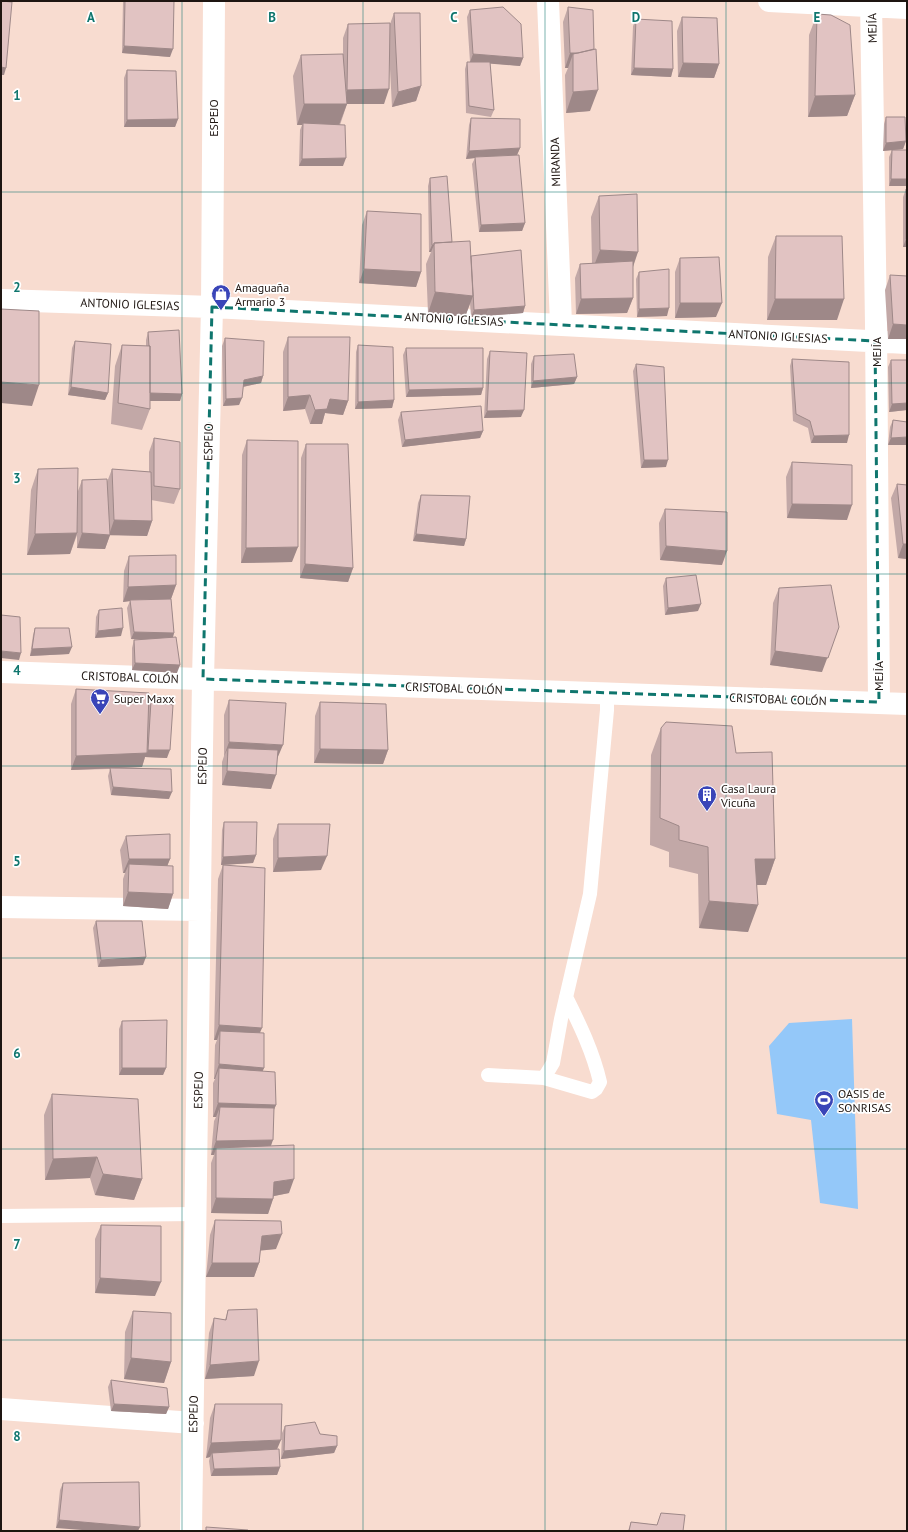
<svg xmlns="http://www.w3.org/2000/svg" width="908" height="1532" font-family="'PT Sans',sans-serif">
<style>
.water{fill:#94c8f9}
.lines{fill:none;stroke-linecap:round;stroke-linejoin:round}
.service{stroke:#fff;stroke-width:14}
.minor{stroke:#fff;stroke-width:22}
.wall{fill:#c2a8a7}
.shaded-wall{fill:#9e8888}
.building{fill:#e1c3c2;stroke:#9e8888}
.marked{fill:none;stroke:#0f766e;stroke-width:3;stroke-dasharray:8 5;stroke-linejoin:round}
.grid{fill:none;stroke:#0f766e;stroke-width:1;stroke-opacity:0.55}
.labels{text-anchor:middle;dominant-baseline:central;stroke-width:3.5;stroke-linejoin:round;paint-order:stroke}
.street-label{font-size:12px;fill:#1e1511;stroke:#fff}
.poi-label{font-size:12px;fill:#1e1511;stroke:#fff;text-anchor:start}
.grid-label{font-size:13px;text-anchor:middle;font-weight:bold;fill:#0f766e;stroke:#fff;stroke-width:3.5;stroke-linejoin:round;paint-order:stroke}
</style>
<rect width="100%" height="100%" fill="#f8dcd0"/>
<!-- water -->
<path class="water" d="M852,1019L858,1209L820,1203L811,1120L777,1114L769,1046L789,1023Z"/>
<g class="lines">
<!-- service -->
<path class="service" d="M488,1075L544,1078L553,1063L561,1019L590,894L607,710V693
M544,1078L592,1092L596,1089L600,1082C593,1052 580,1025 566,997
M1,1216L196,1214"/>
<!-- minor -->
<path class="minor" d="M548,1L561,324
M769,1L907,8
M871,1L876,324L879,702
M1,300L212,307L907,343
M1,672L907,704
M1,907L200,910
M1,1409L193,1423
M191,1531L203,679L212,307L214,1"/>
</g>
<!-- wall -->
<path class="wall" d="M123,1H174L170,57L122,53Z
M568,7L590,111L566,113L565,75L568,68H565L563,22Z
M470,10L523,58L520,66L490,63L494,110L491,117L466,113L465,69L467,62H470L467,17Z
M394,13L421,86L416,101L392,107L389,50L384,104H347L340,125L343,166H299L300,130L302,125H297L293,76L301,55L343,56V38L348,24H390Z
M817,14L855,95L847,116L808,117L809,35Z
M682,17L719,64L714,78L678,77L677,31Z
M636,19L673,69L671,77L631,75L633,26Z
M127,70L178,119L175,127H124V78Z
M886,117L906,141L903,149L883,151L884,124Z
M471,118L520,148L517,155L525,223L522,231L479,232L472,164L475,158L466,159L469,125Z
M892,150H907L889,186V157Z
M430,178L452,242L471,256L525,306L523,313L471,317L470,303L465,317L428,313L426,264L431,252H429L428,186Z
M906,189L907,247H903V197Z
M599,196L633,268V298L627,313L576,314L575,278L580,264L592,263L591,217Z
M367,211L421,272L416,287L359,283L362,225Z
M776,236L837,320H767L768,257Z
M680,258L716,317L675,318V272Z
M639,272L667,316L637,317L636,279Z
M890,275L907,339H888L885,290Z
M148,332L182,394L180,401H150V409L142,430L111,424L115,366L122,345L146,346V340Z
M288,337L348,401L343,415L325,413L322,424H310L305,409L283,411V352Z
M225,338L263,376L261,383L243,387L239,405L223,406L222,346Z
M75,341L108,393L105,400L68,395L72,348Z
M358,345L394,400L392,408L355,409L356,352Z
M406,348L483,388L481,395L406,397L403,355Z
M490,351L521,417L484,418L487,359Z
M534,356L577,377L574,384L531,388V364Z
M792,359L847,443H811L808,428L793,421L790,366Z
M891,360L907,410L889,412L888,367Z
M636,364L666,467L641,468L633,371Z
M401,412L483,431L480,438L402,447L398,420Z
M893,420L907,422L888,445L890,427Z
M154,438L180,489L174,504L151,500L152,521L147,536L110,535L105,549L77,548V535L70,554L27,555L31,490L38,469L78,491L82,480L107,482L112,469L149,472V452Z
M247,440L292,562L241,563L242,455Z
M306,444L353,568L348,582L300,578L301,458Z
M792,462L847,520L787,518L786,477Z
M897,484L907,485V559L898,558L891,498Z
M421,495L466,539L464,546L413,541L418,503Z
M665,509L722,565L660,560L659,523Z
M129,556L176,585L171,599L174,633L173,637L177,673L132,670V648L134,640H144L131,639L127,608L130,601L123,602L124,571Z
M666,578L698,611L665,615L663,586Z
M779,588L822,672L770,665L773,603Z
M99,610L121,636L95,638L96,617Z
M35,628L69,654L30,656L33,635Z
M76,689L148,707L151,701L167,758L145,757L142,767L116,768L169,799L111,795L108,776L110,769L71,770V704Z
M229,700L277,759L271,789L222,785V762L224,756V715Z
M320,702L388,750L383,764L314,763L315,716Z
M661,728L736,753L775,859L766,885H757L748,932L699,928L698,874L669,867V852L650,845L651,755Z
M224,822L256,855L253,863L221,865L222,830Z
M278,824L321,870L273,872V839Z
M126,836L170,859L167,866L173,894L168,909L123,906V879L125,873H123L120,850Z
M223,865L260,1033L264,1068L262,1071L276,1105L274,1109L271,1146L289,1193L274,1196L268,1214L211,1213V1163L214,1155H211L214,1121L216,1117H213V1083L215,1079H214L215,1045L217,1040H214L218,879Z
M96,921L143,965L98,967L93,928Z
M122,1021L166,1068L163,1075H119V1029Z
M52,1094L142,1179L134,1200L95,1195L90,1178L45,1180L44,1115Z
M215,1220L276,1249L260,1250L259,1263L254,1277H206L210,1235Z
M101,1225L155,1296L95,1293V1239Z
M228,1310L254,1376L205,1379L209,1333L214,1318L225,1320Z
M133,1311L171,1362L164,1383L124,1379L125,1332Z
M111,1380L169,1407L166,1414L111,1411L108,1387Z
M215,1404L277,1449L280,1467L277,1475L211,1476L209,1461L210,1457L206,1458L210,1418Z
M285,1426L320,1434L337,1446L334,1453L281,1459L282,1433Z
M63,1483L140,1527L56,1528L60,1490Z
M661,1513L683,1531H628L631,1522L657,1525Z"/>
<!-- shaded-wall -->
<path class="shaded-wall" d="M124,46L173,49L170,57L122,53Z
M570,53H594L573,54L568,68H565Z
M473,54L523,58L520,66L470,62Z
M683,63L719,64L714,78L678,77Z
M1,67L6,68L4,75H1Z
M634,68L673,69L671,77L631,75Z
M421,86L416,101L392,107L398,92Z
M389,89L384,104H347L339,125L303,123L302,125H297L304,104H342L347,90Z
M598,90L590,111L566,113L573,92Z
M855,95L847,116L808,117L815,96Z
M178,119L175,127H124L127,120Z
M906,141L903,149L883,151L886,143Z
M520,148L517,155L475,157V158L466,159L469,151Z
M346,158L343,166H299L302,159Z
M891,179H907V186H889Z
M525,223L522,231L479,232L481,225Z
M906,239H907V247H903Z
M432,245H434L431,252H429Z
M600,250L638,252L631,273L592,271Z
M364,269L421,272L416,287L359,283Z
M435,292L473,296L465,317L428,313Z
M633,298L627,313L576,314L581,299Z
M775,299H844L837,320H767Z
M680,303H722L716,317L675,318Z
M525,306L523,313L471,317L474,310Z
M669,308L667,316L637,317L639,309Z
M893,324L907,325V339H888Z
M263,376L261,383L242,387L244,380Z
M577,377L574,384L531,388L533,381Z
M1,382L39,385L32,406L1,403Z
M71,387L108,393L105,400L68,395Z
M483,388L481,395L406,397L409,390Z
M150,393L182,394L180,401H147Z
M310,395L305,409L283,411L288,397Z
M242,398L239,405L223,406L226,399Z
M330,399L348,401L343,415L325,413L322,424H310L315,410Z
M394,400L392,408L355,409L358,402Z
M907,403V410L889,412L892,404Z
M524,410L521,417L484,418L487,411Z
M483,431L480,438L402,447L405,440Z
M849,435L847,443H811L814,436Z
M907,437V445H888L891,438Z
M644,460H668L666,467L641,468Z
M792,504L852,505L847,520L787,518Z
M114,520L152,521L147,536L109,535Z
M77,533L70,554L27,555L35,534Z
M82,533L110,535L105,549L77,548Z
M416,534L466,539L464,546L413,541Z
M903,544H907V559L898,558Z
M666,546L727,551L722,565L660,560Z
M298,547L292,562L241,563L246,548Z
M305,564L353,568L348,582L300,578Z
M176,585L171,599L130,600V601L123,602L128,587Z
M701,604L698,611L665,615L668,608Z
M839,627L822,672L770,665L775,651Z
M123,628L121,636L95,638L98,631Z
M134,632L174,633L172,640L131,639Z
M72,647L69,654L30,656L32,649Z
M1,651L21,653L19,660L1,658Z
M135,663L180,665L177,673L132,670Z
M229,742L283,745L277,759L227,756L228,748L224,756Z
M320,749L388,750L383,764L314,763Z
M148,750H170L167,758L145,757L142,767L71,770L76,756L147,753Z
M227,771L276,775L271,789L222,785Z
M113,787L172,792L169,799L111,795Z
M256,855L253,863L221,865L223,857Z
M327,856L321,870L273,872L278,858Z
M129,859H170L164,874L129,864L125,873H123Z
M755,859H775L766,885H745Z
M128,892L173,894L168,909L123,906Z
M709,901L758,905L748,932L699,928Z
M146,957L143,965L98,967L101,960Z
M219,1025L262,1028L256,1042L220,1031L217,1040H214Z
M219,1064L264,1068L258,1082L219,1068L215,1079H214Z
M122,1068H166L163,1075H119Z
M218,1103L276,1105L270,1119L220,1107L216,1117H213Z
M273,1140L268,1154L216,1148L214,1155H211L216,1141Z
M97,1157L90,1178L45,1180L53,1159Z
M103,1174L142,1179L134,1200L95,1195Z
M294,1179L289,1193L269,1197L274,1182Z
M216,1198L273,1199L268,1214L211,1213Z
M282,1234L276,1249L257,1251L262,1236Z
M212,1263H259L254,1277H206Z
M100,1278L161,1282L155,1296L95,1293Z
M131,1358L171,1362L164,1383L124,1379Z
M259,1361L254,1376L205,1379L210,1365Z
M114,1404L169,1407L166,1414L111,1411Z
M281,1440L275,1454L212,1453L210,1457L206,1458L211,1443Z
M337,1446L334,1453L281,1459L284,1451Z
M280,1467L277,1475L211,1476L214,1469Z
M59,1520L140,1527L138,1531H95L56,1528Z"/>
<!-- building -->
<path class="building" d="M1,1L12,2L6,68L1,67Z
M125,1H174L173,49L124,46Z
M503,7L521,24L523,58L473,54L470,10Z
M568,7L593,10L594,49L578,53H570Z
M394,13H420L421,86L398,92Z
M817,14L831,15L850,25L855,95L815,96Z
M682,17L717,18L719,64L683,63Z
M636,19L672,21L673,69L634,68Z
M390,23L389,89L347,90L348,24Z
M596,49L598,90L573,92V54Z
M343,54L347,104H304L301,55Z
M467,62H490L494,110L469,106Z
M127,70L176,71L178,119L127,120Z
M886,117H905L906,141L886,143Z
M471,118L520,119V148L469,151Z
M303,123L345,125L346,158L302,159Z
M892,150H907V179H891Z
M519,155L525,223L481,225L475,157Z
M447,176L452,242L434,243V245H432L430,178Z
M906,189H907V239H906Z
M637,194L638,252L600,250L599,196Z
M367,211L421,214V272L364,269Z
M776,236H842L844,299H775Z
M470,241L473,296L435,292L434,243Z
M521,250L525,306L474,310L471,256Z
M719,257L722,303H680V258Z
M633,261V298L581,299L580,264Z
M669,269V308L639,309V272Z
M890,275L907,276V325L893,324Z
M1,309L39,311V385L1,382Z
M179,330L182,394L150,393V346H149L148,332Z
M288,337H350L348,401L330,399L327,409L315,410L310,395L288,397Z
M225,338L264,341L263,376L244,380L242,398L226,399Z
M75,341L111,344L108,393L71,387Z
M122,345L150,346V409L118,403Z
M358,345L393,347L394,400L358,402Z
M406,348H483V388L409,390Z
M490,351L527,353L524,410L487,411Z
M574,354L577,377L533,381L534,356Z
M792,359L849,362V435L814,436L810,421L796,414Z
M891,360H907V403L892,404Z
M636,364L664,367L668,460H644Z
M481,406L483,431L405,440L401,412Z
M893,420L907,422V437L891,438Z
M154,438L180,442V489L154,486Z
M247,440L298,441V547L246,548Z
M306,444H348L353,568L305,564Z
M792,462L852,465V505L792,504Z
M78,468L77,533L35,534L38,469Z
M112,469L151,472L152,521L114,520Z
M107,479L110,535L82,533V480Z
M897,484L907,485V544H903Z
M421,495L470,496L466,539L416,534Z
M665,509L727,512V551L666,546Z
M176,555V585L128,587L129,556Z
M696,575L701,604L668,608L666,578Z
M831,585L839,627L828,658L775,651L779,588Z
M171,599L174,633L134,632L130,600Z
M122,608L123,628L98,631L99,610Z
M1,615L20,617L21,653L1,651Z
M35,628H69L72,647L32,649Z
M176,637L180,665L135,663L134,640Z
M76,689L149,693L147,753L76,756Z
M229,700L286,703L283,745L229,742Z
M151,701L173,705L170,750H148Z
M320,702L386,704L388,750L320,749Z
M666,722L732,726L736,753L772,752L775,859H755L758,905L709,901L708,847L679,840V826L660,818L661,728Z
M228,748L278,750L276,775L227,771Z
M110,768L171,769L172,792L113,787Z
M224,822H257L256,855L223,857Z
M278,824H330L327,856L278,858Z
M170,834V859H129L126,836Z
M129,864L173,866V894L128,892Z
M223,865L265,868L262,1028L219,1025Z
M96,921H142L146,957L101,960Z
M167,1020L166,1068H122V1021Z
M220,1031L264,1033V1068L219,1064Z
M219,1068L275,1072L276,1105L218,1103Z
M52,1094L138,1099L142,1179L103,1174L97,1157L53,1159Z
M220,1107L274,1108L273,1140L216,1141Z
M294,1145V1179L274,1182L273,1199L216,1198V1148Z
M215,1220L281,1221L282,1234L262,1236L259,1263H212Z
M101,1225L161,1226V1282L100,1278Z
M257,1309L259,1361L210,1365L214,1318L226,1320L228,1310Z
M133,1311L171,1313V1362L131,1358Z
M111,1380L167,1388L169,1407L114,1404Z
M215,1404H282L281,1440L211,1443Z
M315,1422L320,1434L337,1436V1446L284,1451L285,1426Z
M279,1449L280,1467L214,1469L212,1453Z
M139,1482L140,1527L59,1520L63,1483Z
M661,1513L685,1515L683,1531H629L631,1522L657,1525Z
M206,1527L248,1530V1531H206Z"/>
<!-- marked area -->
<path class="marked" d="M212,307L875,341L879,702L203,679Z"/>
<!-- grid -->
<path class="grid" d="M182,1V1531M363,1V1531M545,1V1531M726,1V1531M1,192H907M1,383H907M1,574H907M1,766H907M1,958H907M1,1149H907M1,1340H907"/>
<!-- icons -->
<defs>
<g id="shop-pin" transform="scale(1)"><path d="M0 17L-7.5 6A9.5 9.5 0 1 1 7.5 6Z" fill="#3a45b8" stroke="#fff"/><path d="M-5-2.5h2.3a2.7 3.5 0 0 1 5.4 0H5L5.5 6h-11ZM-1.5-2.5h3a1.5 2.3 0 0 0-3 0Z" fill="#fff"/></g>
<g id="supermarket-pin" transform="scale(1)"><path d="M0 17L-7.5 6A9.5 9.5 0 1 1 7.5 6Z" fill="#3a45b8" stroke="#fff"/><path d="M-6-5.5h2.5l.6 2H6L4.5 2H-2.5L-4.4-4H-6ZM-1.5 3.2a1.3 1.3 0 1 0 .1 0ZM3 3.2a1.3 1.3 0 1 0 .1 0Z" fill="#fff"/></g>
<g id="building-pin" transform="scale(1)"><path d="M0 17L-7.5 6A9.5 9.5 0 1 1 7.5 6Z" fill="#3a45b8" stroke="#fff"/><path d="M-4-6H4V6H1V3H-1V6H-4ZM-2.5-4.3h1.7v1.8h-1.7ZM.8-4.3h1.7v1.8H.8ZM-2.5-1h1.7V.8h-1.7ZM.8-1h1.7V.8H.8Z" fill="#fff"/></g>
<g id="stadium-pin" transform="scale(1)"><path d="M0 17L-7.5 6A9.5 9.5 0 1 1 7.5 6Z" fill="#3a45b8" stroke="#fff"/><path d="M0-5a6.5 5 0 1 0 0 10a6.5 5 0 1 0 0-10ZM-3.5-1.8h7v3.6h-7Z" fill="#fff"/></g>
</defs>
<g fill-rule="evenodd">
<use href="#shop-pin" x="221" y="294"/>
<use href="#supermarket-pin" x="100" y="698"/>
<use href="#building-pin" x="707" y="795"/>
<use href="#stadium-pin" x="824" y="1100"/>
</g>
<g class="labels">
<!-- street labels -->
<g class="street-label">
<text transform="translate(872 28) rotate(-91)">MEJÍA</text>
<text transform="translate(213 118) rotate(-90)">ESPEJO</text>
<text transform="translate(555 162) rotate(-92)">MIRANDA</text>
<text transform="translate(130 304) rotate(2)">ANTONIO IGLESIAS</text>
<text transform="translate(454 319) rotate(3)">ANTONIO IGLESIAS</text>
<text transform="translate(778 336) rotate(3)">ANTONIO IGLESIAS</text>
<text transform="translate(876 352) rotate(-90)">MEJÍA</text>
<text transform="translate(208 442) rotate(-89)">ESPEJO</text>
<text transform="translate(878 676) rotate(-90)">MEJÍA</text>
<text transform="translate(130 677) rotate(2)">CRISTOBAL COLÓN</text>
<text transform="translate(454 688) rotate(2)">CRISTOBAL COLÓN</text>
<text transform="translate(778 699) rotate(2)">CRISTOBAL COLÓN</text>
<text transform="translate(202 766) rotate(-89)">ESPEJO</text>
<text transform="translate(198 1090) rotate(-89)">ESPEJO</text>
<text transform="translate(193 1414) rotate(-89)">ESPEJO</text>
</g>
<!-- poi labels -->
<g class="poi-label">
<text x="235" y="287">Amaguaña<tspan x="235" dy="14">Armario 3</tspan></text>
<text x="114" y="698">Super Maxx</text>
<text x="721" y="788">Casa Laura<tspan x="721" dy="14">Vicuña</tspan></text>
<text x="838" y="1093">OASIS de<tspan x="838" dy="14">SONRISAS</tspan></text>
</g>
</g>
<g class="grid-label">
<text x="91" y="22">A</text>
<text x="272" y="22">B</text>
<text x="454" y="22">C</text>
<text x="636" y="22">D</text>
<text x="817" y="22">E</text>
<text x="17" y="100">1</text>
<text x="17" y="292">2</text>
<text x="17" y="483">3</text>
<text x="17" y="675">4</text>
<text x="17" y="866">5</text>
<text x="17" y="1058">6</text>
<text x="17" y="1249">7</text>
<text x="17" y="1441">8</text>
</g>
<!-- border -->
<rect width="908" height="1532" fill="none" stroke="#1e1511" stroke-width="4"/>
</svg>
